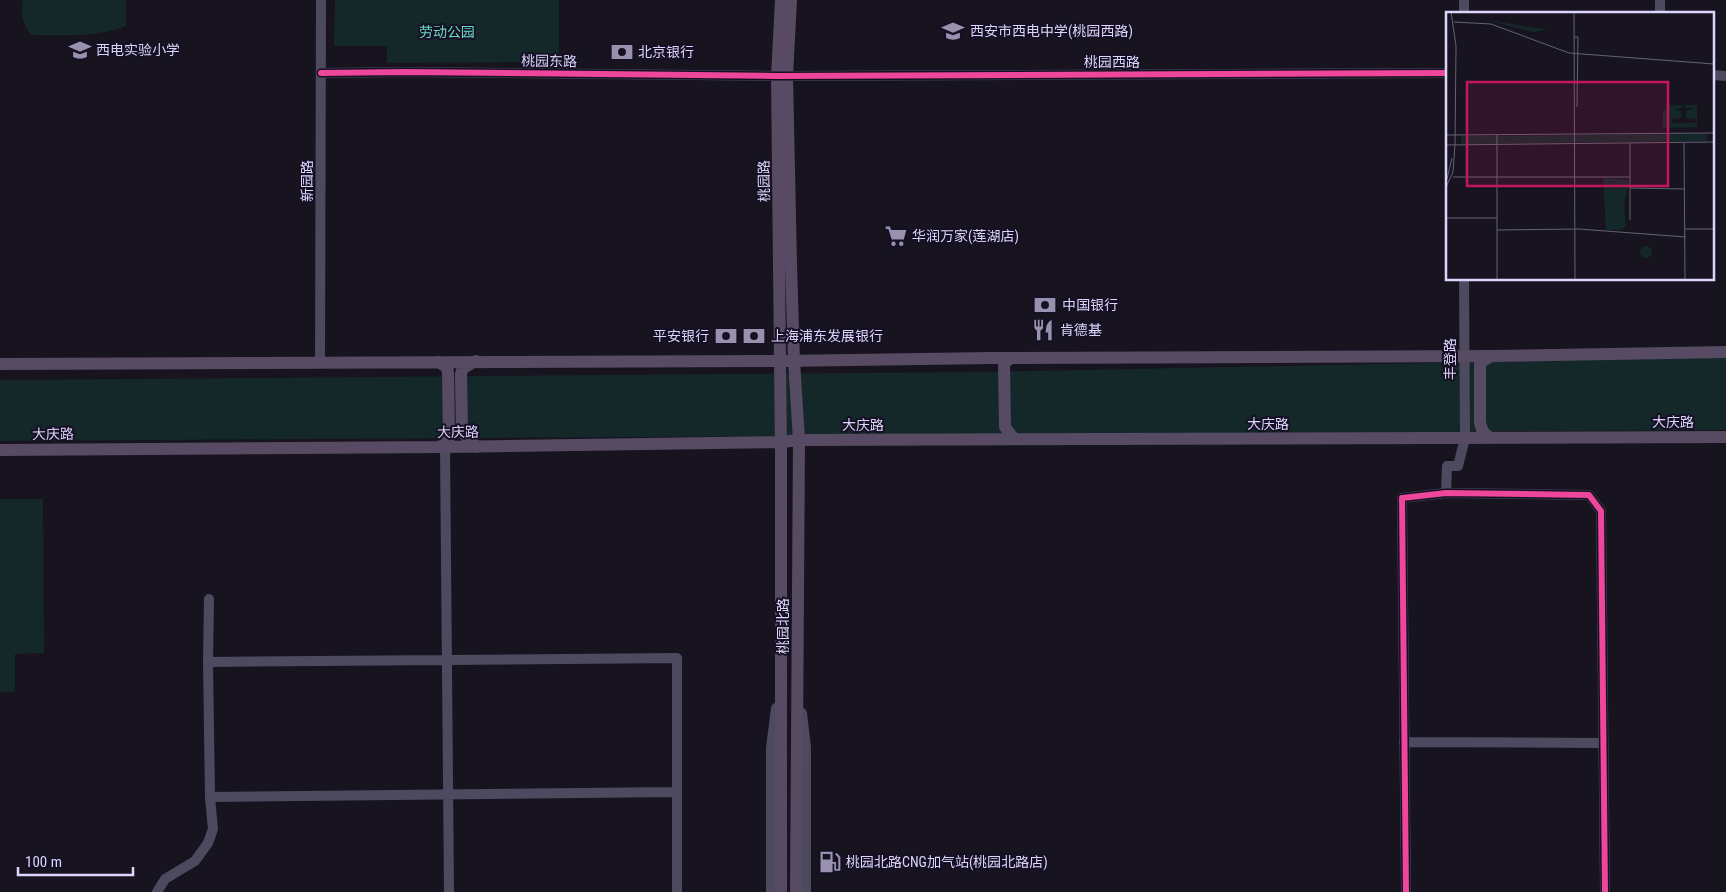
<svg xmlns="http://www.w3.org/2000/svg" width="1726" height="892" font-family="'Roboto Condensed','Noto Sans SC',sans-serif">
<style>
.green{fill:#14282a}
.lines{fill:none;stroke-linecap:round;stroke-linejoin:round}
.minor{stroke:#4d4a5f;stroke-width:10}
.major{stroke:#564b63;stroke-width:12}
.cycleway-casing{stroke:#151023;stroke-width:9}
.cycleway{stroke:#ed469a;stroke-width:6}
.labels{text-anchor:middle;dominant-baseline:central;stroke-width:4;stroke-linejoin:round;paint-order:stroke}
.poi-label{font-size:14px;fill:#ddd5fc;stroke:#151023;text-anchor:start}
.park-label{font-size:14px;fill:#67d6c5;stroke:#151023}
.street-label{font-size:14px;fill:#ddd5fc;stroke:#151023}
.inset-road{fill:none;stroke:#666177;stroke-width:1}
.view{fill:#c2185b;fill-opacity:0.15;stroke:#c2185b;stroke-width:2.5}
.inset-edge{fill:none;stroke:#ddd5fc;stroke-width:2.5}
</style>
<rect width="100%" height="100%" fill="#17141f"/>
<!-- green -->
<path class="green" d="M23,0H126V26C97,38 63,35 31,35C23,24 20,15 23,0Z
M335,0H559V62L387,63V46H334Z
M1726,357V430L0,441V380L984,372Z
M0,499H43L44,653L15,654V692H0Z"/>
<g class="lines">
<!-- minor -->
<path class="minor" d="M1464,14V0
M1660,14V0
M321,73L406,72L777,76L1447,73
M1712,75L1726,76
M320,362L321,0
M445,447L449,892
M1446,493L1447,466H1458L1465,438L1464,279
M208,662L677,658V892
M802,713L806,747V892
M1404,742L1603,743
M210,797L677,792
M157,892L165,879L195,861L208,843L213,829L210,797L208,662L209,599
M771,892V748L776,708
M1406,892L1402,498L1446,493L1589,495L1601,511L1605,892"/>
<!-- major -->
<path class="major" d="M791,0L787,76L791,265L794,361L799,440L796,892
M1011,358L1004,363L1005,427L1014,439
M476,361L463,368L461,374L462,429L464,434L477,447
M438,362L447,367L448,373L449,438L446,444L438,447
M0,364L780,361L992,358L1491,356L1726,352
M1490,438L1483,432L1480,423V363L1491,356
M0,450L445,447L781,442L799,440L1726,437
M781,892V454L777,76L781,0"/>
<!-- cycleway casing -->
<g class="cycleway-casing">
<path id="cycleway" d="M321,73L406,72L777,76L1447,73
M1406,892L1402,498L1446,493L1589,495L1601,511L1605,892"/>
</g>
<!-- cycleway -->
<use href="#cycleway" class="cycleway"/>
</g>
<!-- icons -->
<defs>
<g id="school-bare" transform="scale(1.725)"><path d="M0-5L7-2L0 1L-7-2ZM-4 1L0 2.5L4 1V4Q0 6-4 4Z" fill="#9891af" stroke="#151023" stroke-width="2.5" paint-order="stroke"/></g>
<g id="bank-bare" transform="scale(1.725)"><path d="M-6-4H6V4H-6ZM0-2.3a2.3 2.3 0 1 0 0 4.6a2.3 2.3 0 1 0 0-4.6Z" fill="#9891af" stroke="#151023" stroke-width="2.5" paint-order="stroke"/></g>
<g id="supermarket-bare" transform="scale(1.725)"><path d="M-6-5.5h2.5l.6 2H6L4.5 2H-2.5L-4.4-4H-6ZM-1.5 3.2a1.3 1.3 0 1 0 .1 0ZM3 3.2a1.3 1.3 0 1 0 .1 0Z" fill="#9891af" stroke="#151023" stroke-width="2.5" paint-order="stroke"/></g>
<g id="restaurant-bare" transform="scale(1.725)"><path d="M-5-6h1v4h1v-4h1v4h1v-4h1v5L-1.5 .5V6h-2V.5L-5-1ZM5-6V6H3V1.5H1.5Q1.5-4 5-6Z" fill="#9891af" stroke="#151023" stroke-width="2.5" paint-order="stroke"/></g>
<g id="fuel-bare" transform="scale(1.725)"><path d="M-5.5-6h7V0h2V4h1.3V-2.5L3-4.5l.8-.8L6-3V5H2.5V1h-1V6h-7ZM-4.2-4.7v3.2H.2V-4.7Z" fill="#9891af" stroke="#151023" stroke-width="2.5" paint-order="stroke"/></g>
</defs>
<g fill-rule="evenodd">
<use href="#school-bare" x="953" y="31"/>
<use href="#school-bare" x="80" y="50"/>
<use href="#bank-bare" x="622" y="52"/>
<use href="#supermarket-bare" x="896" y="236"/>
<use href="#bank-bare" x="1045" y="305"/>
<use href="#restaurant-bare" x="1043" y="330"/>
<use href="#bank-bare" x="726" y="336"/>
<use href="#bank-bare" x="754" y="336"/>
<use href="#fuel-bare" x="830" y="862"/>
</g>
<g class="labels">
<!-- poi labels -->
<g class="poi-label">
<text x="970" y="31">西安市西电中学(桃园西路)</text>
<text x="96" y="50">西电实验小学</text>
<text x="638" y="52">北京银行</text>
<text x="912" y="236">华润万家(莲湖店)</text>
<text x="1062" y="305">中国银行</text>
<text x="1060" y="330">肯德基</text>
<text x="709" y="336" text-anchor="end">平安银行</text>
<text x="771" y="336">上海浦东发展银行</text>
<text x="846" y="862">桃园北路CNG加气站(桃园北路店)</text>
</g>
<!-- park labels -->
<g class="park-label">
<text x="447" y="32">劳动公园</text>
</g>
<!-- street labels -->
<g class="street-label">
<text transform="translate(549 61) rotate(1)">桃园东路</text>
<text x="1112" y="62">桃园西路</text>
<text transform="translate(307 181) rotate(-90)">新园路</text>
<text transform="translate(764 181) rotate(-91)">桃园路</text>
<text transform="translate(1450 359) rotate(-90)">丰登路</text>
<text x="1673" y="422">大庆路</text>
<text x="1268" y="424">大庆路</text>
<text x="863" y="425">大庆路</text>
<text transform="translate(458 432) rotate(-1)">大庆路</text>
<text transform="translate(53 434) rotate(-1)">大庆路</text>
<text transform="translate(783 626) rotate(-90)">桃园北路</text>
</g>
</g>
<!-- overview -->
<g transform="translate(1446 12)">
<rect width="268" height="268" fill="#17141f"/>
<path d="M37,7L83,15L102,17L88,20ZM220,93H236V96L229,97L235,99V106L226,107V111H250V107L240,106V99L247,96H239V93H251V115L217,116V98L220,97ZM261,122V129L15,132V124ZM157,166L183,168L178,193L180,214L174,218H160ZM194 240a6 6 0 1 1 12 0a6 6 0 1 1-12 0Z" fill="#14282a"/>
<path class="inset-road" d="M128,0L129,267M8,10L45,12L123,41L268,52M128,25H132L131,95M0,123L268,121M238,131L239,267M0,133L268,130M7,165H184M1,167L6,146M0,175L7,160L9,132L10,34L5,0M184,176L239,177M0,206H51M184,208V131M238,217H268M51,218L133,217L240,225M51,267V123"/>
<path class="view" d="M21,70H222V174H21Z"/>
<rect width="268" height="268" class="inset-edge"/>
</g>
<!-- scale -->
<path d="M18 867v8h115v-8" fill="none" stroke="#ddd5fc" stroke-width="2.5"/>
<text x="25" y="867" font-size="15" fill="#ddd5fc" stroke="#151023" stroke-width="4" paint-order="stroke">100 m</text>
</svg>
